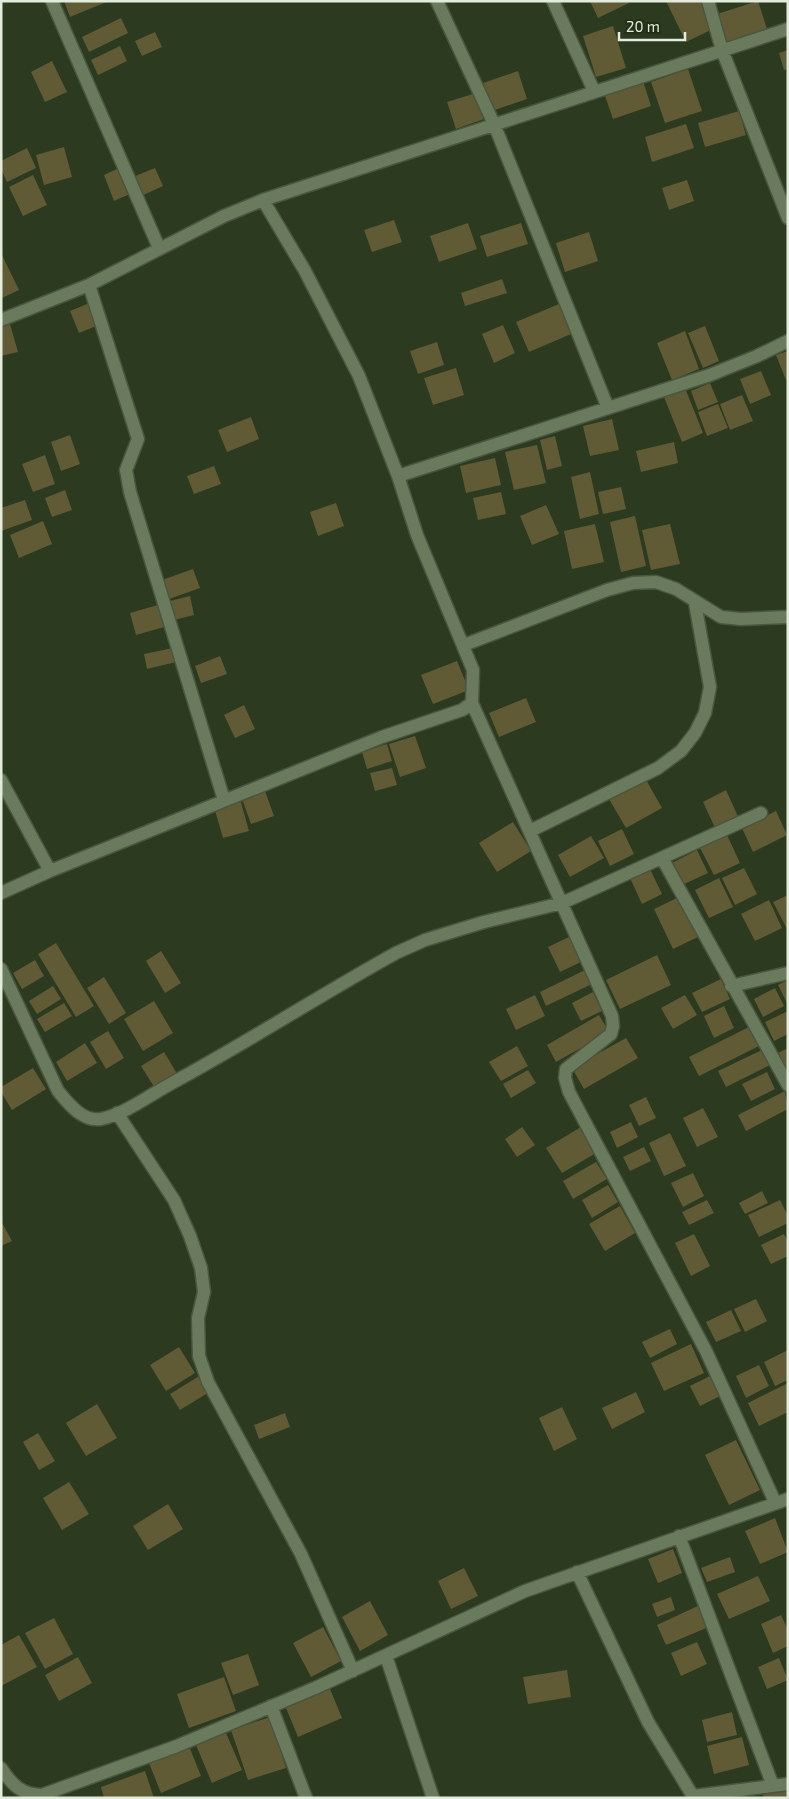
<svg xmlns="http://www.w3.org/2000/svg" width="789" height="1799" font-family="'Exo 2',sans-serif">
<style>
.building{fill:#605b35}
.lines{fill:none;stroke-linecap:round;stroke-linejoin:round}
.minor-casing{stroke:#4a563f;stroke-width:15}
.minor{stroke:#6a7a5d;stroke-width:12}
</style>
<rect width="100%" height="100%" fill="#2c3a20"/>
<!-- building -->
<path class="building" d="M64,1H109L70,17Z
M590,1H628L629,3L598,18Z
M666,1H700L713,29L686,42Z
M758,1L767,29L727,42L717,14Z
M121,18L128,33L89,52L82,37Z
M613,26L626,68L596,77L583,36Z
M155,32L162,47L142,56L135,41Z
M120,46L127,61L98,75L91,60Z
M788,50V69L784,70L779,53Z
M52,61L67,92L45,102L31,72Z
M688,69L702,111L665,123L651,82Z
M518,71L527,99L492,111L483,83Z
M643,81L651,106L613,119L604,93Z
M476,93L484,119L456,129L447,102Z
M739,111L746,135L705,147L698,123Z
M686,124L694,148L652,162L645,137Z
M64,147L72,177L44,185L36,155Z
M27,148L36,168L7,182L1,169V161Z
M121,167L132,193L114,201L104,175Z
M155,168L163,186L141,196L133,177Z
M33,175L47,205L23,216L9,187Z
M687,180L694,201L669,210L662,188Z
M394,220L402,242L372,252L364,230Z
M468,223L477,249L439,262L430,236Z
M521,223L528,244L487,257L480,236Z
M589,232L598,261L565,272L556,243Z
M1,253L19,290L2,298L1,296Z
M502,279L507,293L465,306L461,293Z
M92,302L101,324L79,333L70,311Z
M559,304L571,334L529,352L516,322Z
M10,324L18,352L1,356V327Z
M503,325L515,353L494,363L482,334Z
M705,326L719,361L703,368L688,333Z
M685,331L699,369L672,380L657,343Z
M437,342L444,365L418,374L410,351Z
M788,351V380H786L776,355Z
M456,368L464,395L433,405L424,378Z
M761,371L771,395L750,404L740,379Z
M710,383L718,402L698,410L691,391Z
M685,388L703,433L682,442L664,397Z
M742,395L753,421L730,430L720,404Z
M718,404L728,428L707,436L698,412Z
M251,417L259,439L227,452L218,430Z
M612,419L619,450L590,456L583,426Z
M70,435L80,464L61,471L51,442Z
M555,436L562,466L547,470L540,440Z
M674,442L678,463L641,472L636,451Z
M537,445L546,483L514,490L505,452Z
M45,455L55,484L33,492L22,464Z
M495,458L501,485L466,493L460,466Z
M214,466L221,484L194,494L187,476Z
M590,472L599,514L580,519L571,477Z
M621,487L626,509L603,514L598,492Z
M65,490L72,510L52,517L45,498Z
M501,492L506,514L478,520L473,498Z
M25,500L32,520L1,531V508Z
M336,503L344,526L318,536L310,512Z
M546,505L559,534L532,545L520,516Z
M635,516L646,566L621,572L610,522Z
M43,521L52,544L19,558L10,535Z
M595,524L604,562L572,569L564,531Z
M670,524L680,564L651,570L642,530Z
M193,569L200,588L169,599L162,580Z
M190,596L194,615L174,620L170,601Z
M158,605L164,627L136,635L130,613Z
M173,648L176,662L147,669L144,654Z
M220,656L227,674L201,683L195,666Z
M457,661L469,690L433,704L421,675Z
M526,698L536,722L499,737L489,713Z
M244,705L255,729L235,738L224,715Z
M415,736L426,768L400,777L389,744Z
M387,744L392,761L367,769L362,752Z
M392,768L397,785L375,791L370,773Z
M645,778L662,808L626,828L609,799Z
M264,788L274,816L251,824L241,796Z
M726,790L740,821L717,832L703,802Z
M240,799L249,831L223,838L214,807Z
M776,811L787,835L753,852L742,828Z
M513,822L531,851L497,872L479,843Z
M622,829L634,854L610,866L598,841Z
M727,835L740,863L714,875L700,848Z
M591,836L604,858L570,877L558,855Z
M697,850L708,873L682,885L672,863Z
M744,868L757,894L735,905L722,878Z
M650,869L662,894L642,904L630,878Z
M719,878L733,907L709,918L695,890Z
M788,895V931L773,902Z
M681,896L700,936L673,949L654,909Z
M769,900L782,928L755,941L741,914Z
M569,937L581,962L560,972L548,947Z
M56,943L94,1006L76,1017L38,954Z
M161,951L181,983L165,993L146,961Z
M657,955L671,985L620,1009L606,980Z
M35,960L44,976L22,989L13,973Z
M585,970L592,984L546,1006L540,992Z
M104,977L126,1013L109,1024L87,988Z
M721,979L730,999L702,1012L692,993Z
M788,980V1005L778,985Z
M53,986L61,999L37,1014L29,1001Z
M775,988L784,1006L763,1017L754,999Z
M593,992L602,1011L581,1021L572,1003Z
M535,995L545,1016L516,1030L506,1009Z
M685,995L697,1015L673,1029L661,1008Z
M154,1001L173,1033L143,1051L124,1019Z
M64,1003L72,1016L45,1032L37,1019Z
M724,1006L734,1028L714,1038L704,1016Z
M788,1011V1034L774,1041L765,1022Z
M599,1015L609,1032L556,1062L547,1045Z
M749,1027L759,1046L699,1076L689,1057Z
M108,1031L124,1058L106,1069L90,1042Z
M626,1038L638,1058L584,1089L572,1068Z
M85,1043L97,1063L67,1081L56,1062Z
M517,1046L528,1066L501,1081L489,1062Z
M788,1048V1074L778,1053Z
M764,1049L772,1064L726,1087L718,1071Z
M164,1052L179,1077L156,1090L141,1066Z
M33,1068L46,1089L12,1110L1,1092V1087Z
M528,1070L536,1083L511,1098L503,1084Z
M767,1072L775,1089L751,1101L742,1084Z
M785,1091L788,1109L746,1131L738,1115Z
M646,1097L656,1118L639,1126L629,1105Z
M703,1108L718,1137L697,1147L683,1118Z
M631,1122L638,1137L617,1148L610,1132Z
M522,1127L535,1145L517,1157L505,1139Z
M581,1127L596,1153L562,1173L546,1148Z
M670,1133L686,1166L664,1176L649,1143Z
M644,1147L651,1161L630,1171L623,1157Z
M596,1162L607,1179L573,1199L563,1181Z
M693,1173L704,1196L683,1207L671,1183Z
M608,1185L618,1202L592,1218L582,1200Z
M762,1191L768,1203L745,1214L739,1203Z
M707,1200L714,1213L689,1225L682,1212Z
M780,1200L788,1216V1223L759,1237L748,1215Z
M620,1206L635,1233L605,1251L589,1224Z
M1,1221L12,1241L1,1246Z
M694,1234L710,1266L691,1276L675,1243Z
M784,1234L788,1242V1256L771,1264L761,1245Z
M756,1299L767,1321L745,1332L734,1309Z
M731,1310L741,1331L716,1342L706,1322Z
M670,1329L677,1344L650,1358L642,1342Z
M691,1344L704,1373L664,1391L651,1363Z
M179,1347L195,1373L166,1391L150,1365Z
M788,1350V1380L775,1386L764,1362Z
M759,1365L769,1386L746,1398L736,1376Z
M201,1375L211,1391L180,1410L170,1394Z
M712,1375L722,1395L700,1406L690,1386Z
M788,1383V1412L759,1426L748,1403Z
M636,1392L645,1412L612,1429L602,1408Z
M97,1404L117,1438L86,1456L66,1423Z
M562,1407L577,1439L554,1451L539,1418Z
M285,1413L290,1427L259,1439L254,1425Z
M38,1433L55,1461L39,1470L23,1442Z
M736,1440L760,1490L729,1505L705,1455Z
M69,1482L89,1514L62,1530L43,1498Z
M168,1504L183,1529L148,1550L133,1526Z
M775,1518L788,1552L760,1564L745,1531Z
M673,1549L682,1573L658,1583L648,1559Z
M730,1557L735,1572L707,1582L701,1568Z
M464,1568L478,1596L451,1609L438,1581Z
M758,1576L770,1601L729,1619L717,1594Z
M671,1597L675,1610L657,1617L652,1604Z
M370,1601L388,1635L360,1651L342,1617Z
M702,1604L711,1626L666,1645L657,1625Z
M781,1615L788,1630V1646L773,1653L761,1624Z
M54,1618L73,1654L45,1669L25,1633Z
M323,1627L341,1661L311,1677L293,1643Z
M19,1635L37,1667L1,1686V1645Z
M697,1642L707,1664L681,1676L671,1653Z
M248,1654L259,1685L233,1695L221,1663Z
M78,1657L92,1683L59,1701L45,1675Z
M779,1658L788,1680L767,1689L758,1667Z
M567,1670L571,1697L528,1704L523,1677Z
M224,1677L236,1711L189,1728L177,1694Z
M330,1689L342,1718L298,1737L286,1708Z
M732,1712L737,1735L707,1742L702,1720Z
M270,1717L286,1768L248,1780L231,1730Z
M226,1733L242,1770L212,1783L196,1745Z
M742,1737L749,1765L714,1774L707,1746Z
M189,1746L201,1776L161,1793L149,1763Z
M145,1771L154,1798H104L101,1787Z
M788,1787V1798H764L763,1795Z"/>
<g class="lines">
<!-- minor casing -->
<g class="minor-casing">
<path id="minor" d="M52,1L159,248
M437,1L494,124L608,408
M553,1L594,91
M708,1L722,50L788,218
M89,285L138,439L126,470L130,492L224,800
M1,320L89,285L224,216L263,200L788,29
M398,476L710,375L757,356L788,341
M464,645L607,590L633,583L656,582L676,589L721,617L741,619L788,617
M472,703L612,1016L613,1026L611,1034L566,1069L565,1078L569,1092L706,1351L775,1502
M1,780L50,871
M530,831L658,768L681,751L695,733L705,713L710,687L695,603
M662,858L788,1085
M1,893L50,871L382,737L462,710L472,703L473,670L417,535L398,476L359,376L305,271L263,200
M1,969L58,1091C68,1103 82,1122 101,1119C125,1114 150,1095 172,1083C248,1042 320,995 396,953L425,940L484,922L562,903L761,813
M731,986L788,973
M117,1113L174,1200L190,1236L201,1268L204,1292L198,1318L199,1356L208,1382L301,1554L353,1671
M679,1536L773,1786
M577,1572L648,1722L694,1798
M386,1656L433,1798
M271,1706L306,1798
M1,1768C12,1785 22,1795 42,1795L177,1746L315,1688L525,1591L788,1499
M693,1796L788,1784"/>
</g>
<!-- minor -->
<use href="#minor" class="minor"/>
</g>
<!-- border -->
<rect width="789" height="1799" fill="none" stroke="#e3ecdc" stroke-width="5"/>
<!-- scale -->
<path d="M619 32v8h66v-8" fill="none" stroke="#e3ecdc" stroke-width="2.5"/>
<text x="626" y="32" font-size="15" fill="#e3ecdc" stroke="#223016" stroke-width="4" paint-order="stroke">20 m</text>
</svg>
